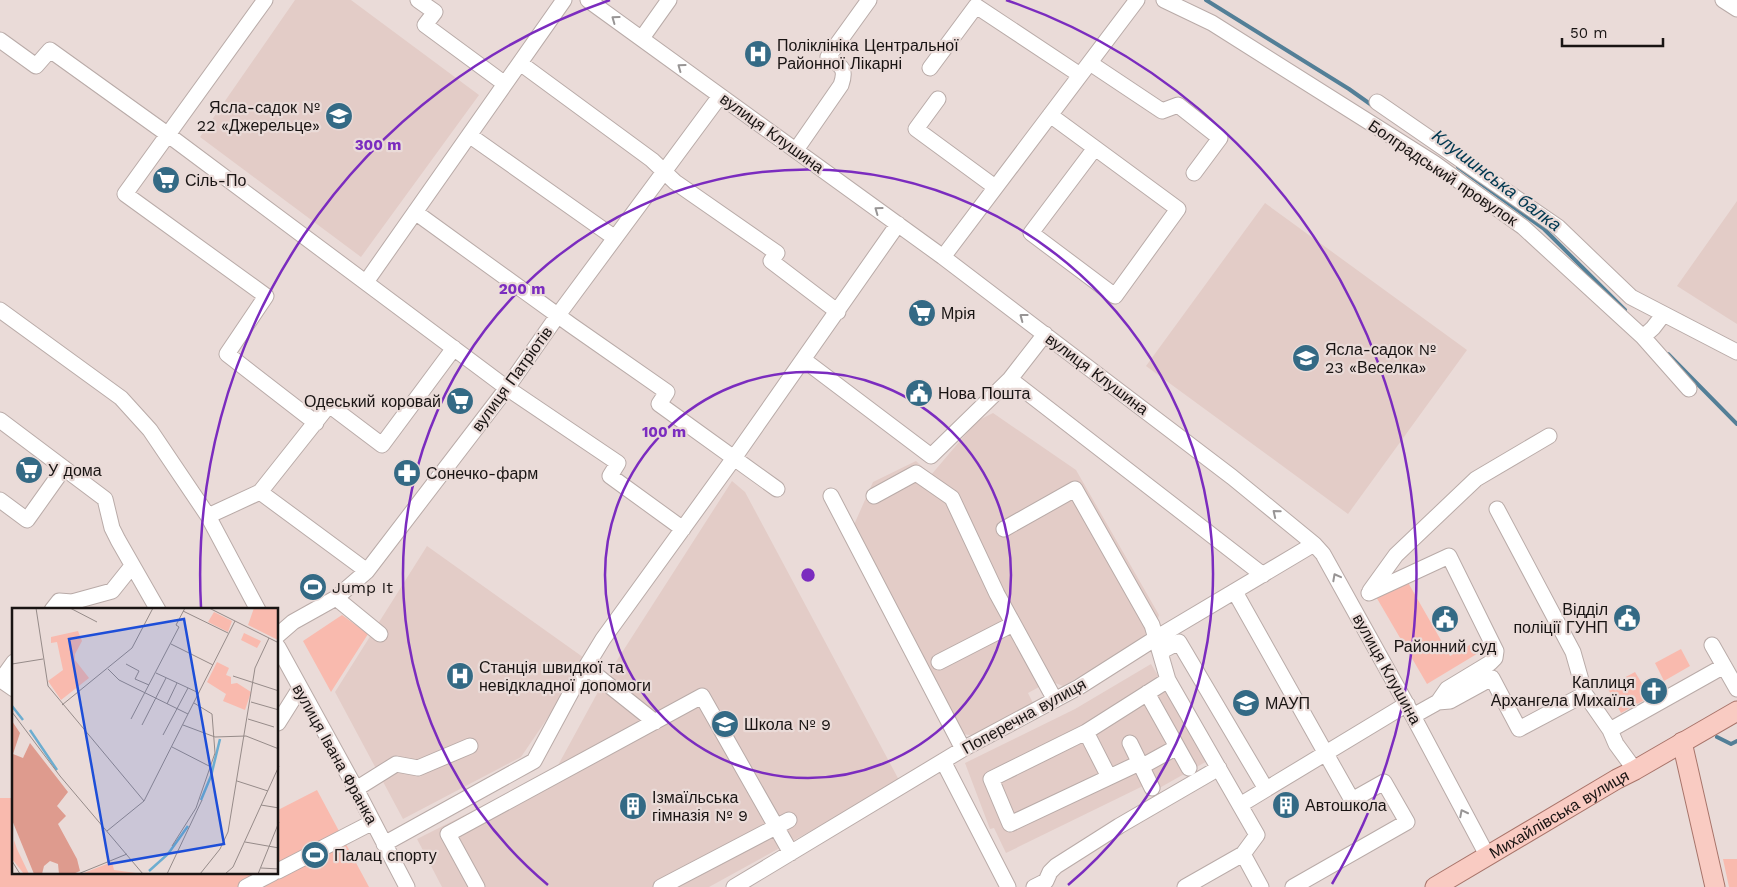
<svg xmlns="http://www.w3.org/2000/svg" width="1737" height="887" font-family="'Work Sans',sans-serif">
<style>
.built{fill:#e3ccc7}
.green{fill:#f9baae}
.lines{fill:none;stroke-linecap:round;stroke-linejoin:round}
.stream{stroke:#537f97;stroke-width:4}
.minor-casing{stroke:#b9aba8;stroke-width:17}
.major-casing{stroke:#a8746a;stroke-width:21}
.minor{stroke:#fff;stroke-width:15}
.major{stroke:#f9cbc2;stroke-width:19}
.oneway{stroke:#989595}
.ring{fill:none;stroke:#7b2cbf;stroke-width:2.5}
.labels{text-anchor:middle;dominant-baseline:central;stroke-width:4.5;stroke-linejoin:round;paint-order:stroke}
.poi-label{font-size:16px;fill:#191413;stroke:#eadbd8;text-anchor:start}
.street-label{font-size:16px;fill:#191413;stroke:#eadbd8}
.water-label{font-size:18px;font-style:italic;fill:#003850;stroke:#eadbd8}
.inset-river{fill:none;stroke:#6cadd0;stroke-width:2.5}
.inset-road{fill:none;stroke:#968b89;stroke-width:1}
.view{fill:#1d4ed8;fill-opacity:0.15;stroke:#1d4ed8;stroke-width:2.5}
.inset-edge{fill:none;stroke:#191413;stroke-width:2.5}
.centre{fill:#7b2cbf;stroke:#eadbd8;stroke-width:2.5}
.ring-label{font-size:15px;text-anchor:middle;font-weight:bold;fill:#7b2cbf;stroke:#eadbd8;stroke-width:4.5;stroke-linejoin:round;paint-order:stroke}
</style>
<rect width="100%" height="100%" fill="#eadbd8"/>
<!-- built -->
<path class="built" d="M295,0H351L479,95L361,257L200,137Z
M1737,201V324L1677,286Z
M1265,203L1467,350L1348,514L1146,366Z
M993,413L1076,470L1159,615L1157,622L1147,628L1144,640L1063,686L1050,681L1028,693L1033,703L976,736L963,734L853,527L873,482L916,461L931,475L977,421Z
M732,481L745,492L900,782L709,887H442L417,839L556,769L605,679Z
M427,546L587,660L521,757L403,819L335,692Z
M1151,664L1209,760L1147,795L1143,786L1006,853L994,828L990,829L965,763L1075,709Z"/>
<!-- green -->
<path class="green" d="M1406,579L1450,656L1475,642L1480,652L1427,684L1375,595Z
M342,615L368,634L331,692L303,641Z
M1681,649L1690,666L1664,681L1655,663Z
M1635,672L1650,697L1621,713L1607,687Z
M317,790L369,887H0V798H14V873H278V810Z
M1723,859H1737V887H1729Z"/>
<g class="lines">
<!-- stream -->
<path class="stream" d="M1206,0L1349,89L1373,106
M1458,167L1544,229L1625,310
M1668,354L1737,424
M1717,737L1731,744L1737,741"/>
<!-- minor casing -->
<g class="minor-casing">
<path id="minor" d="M265,0L125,194L266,296L227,354L316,423
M418,0L435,12L425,25L505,84
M588,0L943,257L1232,477L1314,544L1323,554L1413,716L1487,855
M1164,0L1212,23L1434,163L1523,227L1643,337L1689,389
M1723,0L1737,9
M642,38L669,0
M0,40L36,66L50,50L167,134L507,388L618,463L610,476L683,529
M520,63L652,160L675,182L777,253L771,261L838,312
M1090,63L1162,111L1178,105L1220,138L1194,173
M930,68L976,6L1080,75
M938,99L916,129L995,187
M1377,102L1558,227L1631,297L1737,352
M1050,115L1095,148L1178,209L1115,296L1031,233L1095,148
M469,135L615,238
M796,150L841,85C847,68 841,66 828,57L869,0
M415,212L571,325L667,392L659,404L777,489
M943,257L1137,0
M366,282L564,0
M0,310L121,398L150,430L208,516L258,610
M1643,337L1653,328L1663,315
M804,360L931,456L1010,379L1045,334
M1010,379L1263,575
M0,420L105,499L112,528L118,540L158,610
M260,492L367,571
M831,496L963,749
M874,496L916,473L952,498L997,594L1055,700
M0,500L27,520L64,468
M1497,509L1573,652L1585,694L1610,730L1616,744L1635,770
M208,516L260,492L329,405L382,445L454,348
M1004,529L1075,489L1152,625L1168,680L1257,835L1243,854L1185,887
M1370,591L1396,555L1476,479L1549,436
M1235,592L1352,800L1384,782L1407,822L1293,887
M1369,593L1449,556L1496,651L1495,658L1490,663L1447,689L1438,702
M336,598L380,634
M52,610L59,601L72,602L112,591L132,566
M278,635L293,622L336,598L367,571L507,388L558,315L720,96
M1712,645L1737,689
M278,647L356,789L407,887
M1160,652L1179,642L1266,789
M14,662L1,680L14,689
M939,662L1013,624
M586,667L655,722
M1168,680L1086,732L991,779L1010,824L1133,766L1148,763L1177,747
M1147,693L1189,768
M1413,716L1438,702L1450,701L1492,678L1519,729L1585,694
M278,723L300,688
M1610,730L1724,666
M1086,732L1109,777
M1130,743L1152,788
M943,761L1008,887
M356,789L396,764L418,768L470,746
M1240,805L1407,704
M384,844L534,761L575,685L603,639L734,458L898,224
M1243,854L1261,887
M278,871L373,822
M246,887L273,873
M477,887L448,834L702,696L791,853
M661,887L789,820
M734,887L963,749L1079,687L1156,638L1314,544
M1034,887L1046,881L1050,872L1056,866L1119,826L1219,768"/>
</g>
<!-- major casing -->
<g class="major-casing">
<g id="major">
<path d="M1682,742L1715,887"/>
<path id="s1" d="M1435,887L1617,779L1635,770L1737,711"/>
</g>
</g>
<!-- minor -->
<use href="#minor" class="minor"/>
<!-- major -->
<use href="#major" class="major"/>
</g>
<!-- one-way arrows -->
<defs><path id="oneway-chevron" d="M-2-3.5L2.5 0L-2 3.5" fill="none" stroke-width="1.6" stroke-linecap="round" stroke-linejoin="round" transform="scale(1.25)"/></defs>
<g class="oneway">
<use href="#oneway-chevron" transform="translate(615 19) rotate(-144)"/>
<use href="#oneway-chevron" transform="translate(681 67) rotate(-144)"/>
<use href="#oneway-chevron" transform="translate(878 210) rotate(-144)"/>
<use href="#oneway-chevron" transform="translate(1023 317) rotate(-143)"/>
<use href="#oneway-chevron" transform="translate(1276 513) rotate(-141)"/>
<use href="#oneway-chevron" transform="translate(1336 577) rotate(-118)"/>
<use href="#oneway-chevron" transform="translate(1463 813) rotate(-117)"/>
</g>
<!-- distance rings -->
<g class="ring">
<circle cx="808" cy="575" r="203"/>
<path d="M548 885A405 405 0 1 1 1068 885"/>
<path d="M201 607A608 608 0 0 1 610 0M1006 0A608 608 0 0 1 1332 884"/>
</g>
<!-- icons -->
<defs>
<g id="hospital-disc" transform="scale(1.4375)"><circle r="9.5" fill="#346a85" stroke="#eadbd8"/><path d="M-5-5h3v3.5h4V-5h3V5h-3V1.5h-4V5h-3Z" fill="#fff"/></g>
<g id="school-disc" transform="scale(1.4375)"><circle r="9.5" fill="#346a85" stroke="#eadbd8"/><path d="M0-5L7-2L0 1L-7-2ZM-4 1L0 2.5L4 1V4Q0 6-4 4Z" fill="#fff"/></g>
<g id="supermarket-disc" transform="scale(1.4375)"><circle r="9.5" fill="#346a85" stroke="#eadbd8"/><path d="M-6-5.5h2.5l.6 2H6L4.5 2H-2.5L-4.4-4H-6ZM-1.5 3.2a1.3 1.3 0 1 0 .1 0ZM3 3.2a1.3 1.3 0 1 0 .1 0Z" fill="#fff"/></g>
<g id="civic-disc" transform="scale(1.4375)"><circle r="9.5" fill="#346a85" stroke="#eadbd8"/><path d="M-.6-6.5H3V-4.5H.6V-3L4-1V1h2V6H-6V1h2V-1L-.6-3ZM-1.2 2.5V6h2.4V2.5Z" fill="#fff"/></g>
<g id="pharmacy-disc" transform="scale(1.4375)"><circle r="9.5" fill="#346a85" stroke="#eadbd8"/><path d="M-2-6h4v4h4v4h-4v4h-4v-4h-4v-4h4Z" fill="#fff"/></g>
<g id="stadium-disc" transform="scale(1.4375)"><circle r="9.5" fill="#346a85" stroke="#eadbd8"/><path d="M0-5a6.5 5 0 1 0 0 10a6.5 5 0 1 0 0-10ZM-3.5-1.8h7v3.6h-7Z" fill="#fff"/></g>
<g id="church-disc" transform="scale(1.4375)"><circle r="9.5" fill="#346a85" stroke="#eadbd8"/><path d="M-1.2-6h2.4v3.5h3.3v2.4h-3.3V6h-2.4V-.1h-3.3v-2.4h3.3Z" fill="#fff"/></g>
<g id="university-disc" transform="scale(1.4375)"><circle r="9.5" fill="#346a85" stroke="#eadbd8"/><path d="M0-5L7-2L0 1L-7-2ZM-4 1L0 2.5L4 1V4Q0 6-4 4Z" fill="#fff"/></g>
<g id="building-disc" transform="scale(1.4375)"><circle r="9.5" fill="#346a85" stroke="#eadbd8"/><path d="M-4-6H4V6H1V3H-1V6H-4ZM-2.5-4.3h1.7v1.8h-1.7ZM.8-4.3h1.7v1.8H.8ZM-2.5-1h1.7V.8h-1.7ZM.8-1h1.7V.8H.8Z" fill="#fff"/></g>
</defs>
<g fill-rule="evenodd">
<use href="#hospital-disc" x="758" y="54"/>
<use href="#school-disc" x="339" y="116"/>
<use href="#supermarket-disc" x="166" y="180"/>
<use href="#supermarket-disc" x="922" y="313"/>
<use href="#school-disc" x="1306" y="358"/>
<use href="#civic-disc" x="919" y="393"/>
<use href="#supermarket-disc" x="460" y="401"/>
<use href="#supermarket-disc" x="29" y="470"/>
<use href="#pharmacy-disc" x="407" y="473"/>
<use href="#stadium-disc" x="313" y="587"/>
<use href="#civic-disc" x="1627" y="618"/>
<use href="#civic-disc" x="1445" y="619"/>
<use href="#hospital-disc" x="460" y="676"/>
<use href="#church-disc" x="1654" y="691"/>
<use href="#university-disc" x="1246" y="703"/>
<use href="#school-disc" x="725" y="724"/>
<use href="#building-disc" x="1286" y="805"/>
<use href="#building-disc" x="633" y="806"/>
<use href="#stadium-disc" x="315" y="855"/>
</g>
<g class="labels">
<!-- poi labels -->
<g class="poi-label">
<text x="777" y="45">Поліклініка Центральної<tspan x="777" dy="18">Районної Лікарні</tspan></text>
<text x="320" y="107" text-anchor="end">Ясла-садок №<tspan x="320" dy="18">22 «Джерельце»</tspan></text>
<text x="185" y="180">Сіль-По</text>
<text x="941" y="313">Мрія</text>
<text x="1325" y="349">Ясла-садок №<tspan x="1325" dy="18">23 «Веселка»</tspan></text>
<text x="938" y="393">Нова Пошта</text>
<text x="441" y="401" text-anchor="end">Одеський коровай</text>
<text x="48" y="470">У дома</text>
<text x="426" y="473">Сонечко-фарм</text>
<text x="332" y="587">Jump It</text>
<text x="1608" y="609" text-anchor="end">Відділ<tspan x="1608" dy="18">поліції ГУНП</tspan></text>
<text x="1445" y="646" text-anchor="middle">Районний суд</text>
<text x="479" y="667">Станція швидкої та<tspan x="479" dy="18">невідкладної допомоги</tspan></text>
<text x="1635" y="682" text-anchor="end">Каплиця<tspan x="1635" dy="18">Архангела Михаїла</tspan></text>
<text x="1265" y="703">МАУП</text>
<text x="744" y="724">Школа № 9</text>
<text x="652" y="797">Ізмаїльська<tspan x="652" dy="18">гімназія № 9</tspan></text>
<text x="1305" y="805">Автошкола</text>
<text x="334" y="855">Палац спорту</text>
</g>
<!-- street labels -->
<g class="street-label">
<text transform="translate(772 133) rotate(36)">вулиця Клушина</text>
<text transform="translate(1443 173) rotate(34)">Болградський провулок</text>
<text transform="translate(1097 374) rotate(37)">вулиця Клушина</text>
<text transform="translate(512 379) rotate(-54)">вулиця Патріотів</text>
<text transform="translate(1387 669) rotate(61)">вулиця Клушина</text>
<text transform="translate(1024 716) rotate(-29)">Поперечна вулиця</text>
<text transform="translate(335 754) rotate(61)">вулиця Івана Франка</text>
<text stroke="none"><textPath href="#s1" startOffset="144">Михайлівська вулиця</textPath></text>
</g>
<!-- water labels -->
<g class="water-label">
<text transform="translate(1497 180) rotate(37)">Клушинська балка</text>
</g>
</g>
<!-- overview -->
<g transform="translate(12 608)">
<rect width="266" height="266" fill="#eadbd8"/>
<path d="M242,0H266V32L236,17ZM202,4L220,13L216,24L196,14ZM66,23L70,33L63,46V52L77,70L49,92L36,73L51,62L45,34L39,35V29ZM232,25L249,33L245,40L229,32ZM205,54L217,60L214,67L219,69V76L225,75L239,84L233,102L211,93L214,86L195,74ZM2,232L5,241L17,266H12L0,251ZM100,254L102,262L124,265L69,266Z" fill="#f9baae"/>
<path d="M0,113L8,125L1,146L11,150L18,135L56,184L45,198L54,208L46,216L65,251L68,263L61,266H47L46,256L38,253L32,258L30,266H22L0,212Z" fill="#de9b8e"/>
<path class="inset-river" d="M0,98L11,112M18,122L45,162M189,192L199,168L208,131M137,263L156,246L176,218"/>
<path class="inset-road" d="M24,0L36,78L132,193M58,0L85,14M197,0L267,35M171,3L216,25M159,36L201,57M0,56L31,51M114,56L127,63L123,71L137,77M96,61L107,72L176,106M144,65L187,85M221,68L267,83M239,94L267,102M155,96L165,75M50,97L120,40L141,0M0,104L48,168L131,266M119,111L167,19L164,17L173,0M236,111L262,119M130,117L154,70M171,117L203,129L234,128L267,141M151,127L176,80M160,139L199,159M225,173L256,183M249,197L267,200M95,223L132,193L223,13M233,234L267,240M160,238L184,200L203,145L200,106L182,95M0,253L8,266M249,260L267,261M66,266L115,246M155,266L190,192M188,266L208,241L216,224L243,60L257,30M213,266L221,259L267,158M246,266L267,214"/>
<path class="view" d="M172,11L212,236L97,256L57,31Z"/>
<rect width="266" height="266" class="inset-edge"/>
</g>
<circle cx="808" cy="575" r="8" class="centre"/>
<g class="ring-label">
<text x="378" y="150">300 m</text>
<text x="522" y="294">200 m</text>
<text x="664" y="437">100 m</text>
</g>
<!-- scale -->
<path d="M1562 38v8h101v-8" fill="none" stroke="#191413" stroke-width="2.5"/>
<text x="1570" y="38" font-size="15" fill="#191413" stroke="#eadbd8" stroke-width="4" paint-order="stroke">50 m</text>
</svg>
